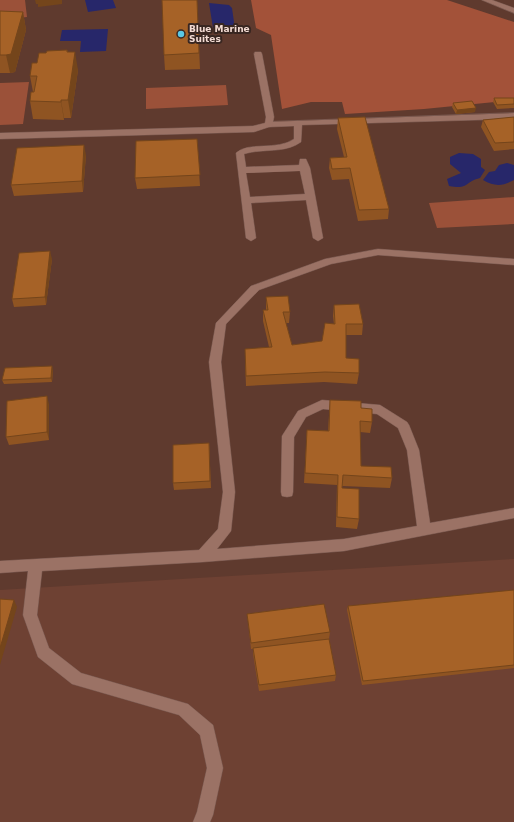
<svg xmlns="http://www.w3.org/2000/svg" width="514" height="822" font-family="'DejaVu Sans',sans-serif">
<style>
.built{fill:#6e4133}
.green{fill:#9b5139}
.forest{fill:#a35239}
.water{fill:#27276a}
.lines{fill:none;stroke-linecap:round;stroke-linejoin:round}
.service-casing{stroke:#78584f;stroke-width:1}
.minor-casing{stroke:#78584f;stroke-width:1}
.tertiary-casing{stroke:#78584f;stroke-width:1}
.service{fill:#9b7265;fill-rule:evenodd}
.minor{fill:#9b7265;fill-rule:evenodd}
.tertiary{fill:#9b7265;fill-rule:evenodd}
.wall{fill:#8f5422}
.shaded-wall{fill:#74451b}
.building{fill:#a66227;stroke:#74451b}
.poi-dot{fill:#5ac8e5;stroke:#382621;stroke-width:1.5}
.labels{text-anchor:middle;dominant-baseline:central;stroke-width:4;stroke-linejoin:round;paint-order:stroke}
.far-poi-label{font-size:9px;font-weight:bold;fill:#f3dbd3;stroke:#382621;text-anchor:start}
</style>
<rect width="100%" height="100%" fill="#5f3a2e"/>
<!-- built -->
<path class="built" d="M514,559V822H0V590Z"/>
<!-- green -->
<path class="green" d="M0,0H25L27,17L0,20Z
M29,82L23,124L0,125V83Z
M226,85L228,105L146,109V88Z
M514,197V224L437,228L429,203Z"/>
<!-- forest -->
<path class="forest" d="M251,0H447L514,22V100L424,109L345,114L342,102H311L282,109L271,35L256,28Z"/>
<!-- water -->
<path class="water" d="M85,0H113L116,8L88,12Z
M209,3L229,5L232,8L235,29L213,28Z
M108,29L106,51L80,52L81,41H60L62,30Z
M459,153L473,154L481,159V167L485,170L480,178C464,182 469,190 449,186L447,179L461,173L450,164V157Z
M507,163L514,165V180C503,186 495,187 483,180L489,172L495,171L499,165Z"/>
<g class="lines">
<!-- service casing -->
<g class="service-casing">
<path id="service" d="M514,113V119L302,125L301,142C284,154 264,148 244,154L246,167L299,165L300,159H306L310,168L323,238L318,241L313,238L306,200L251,203L256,238L251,241L246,238L236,153C248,141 277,151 294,139V126L269,127L266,126L265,124L266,122ZM300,171L305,194L250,197L246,173Z
M378,249L514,259V265L378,255L331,264L259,290L226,324L221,362L235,492L231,531L217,549L344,539L417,526L407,450L398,428L377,414L323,409L306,417L294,437L293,492L292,496L287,497L282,496L281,492L282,436L298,411L322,400L380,405L407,422L409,425L419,450L430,523L514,508V518L344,551L203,562L42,571L37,615L49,648L81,673L188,704L213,725L223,768L213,815L210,822H193L197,812L207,768L200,735L179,715L72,684L38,657L23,615L28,571L0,573V561L199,550L218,529L223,492L209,362L216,323L251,286L325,259Z"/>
</g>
<!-- minor casing -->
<g class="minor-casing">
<path id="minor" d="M255,52H261L262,54L274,117L272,126L254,132L0,139V133L253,126L265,123L266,117L254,54Z"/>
</g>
<!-- tertiary casing -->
<g class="tertiary-casing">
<path id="tertiary" d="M482,0H492L514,8V13Z"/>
</g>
<!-- service -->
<use href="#service" class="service"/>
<!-- minor -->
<use href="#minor" class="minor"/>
<!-- tertiary -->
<use href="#tertiary" class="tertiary"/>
</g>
<!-- wall -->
<path class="wall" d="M197,0L200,69L165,70L164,55Z
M0,11L23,12L26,30L15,72L10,73H0Z
M67,50L68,52L78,70L71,118H64V120L33,119L30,101L33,92L30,76L37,63L46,53Z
M494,98H514V108L497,109L493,102Z
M453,103L475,112L456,114L452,107Z
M514,117V149L494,151L481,127L483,120Z
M338,118L389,209L388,219L358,221L349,179L332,180L329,168L330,158L344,157L337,129Z
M197,139L200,186L137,189L135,178Z
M86,155L83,192L14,196L11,185Z
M52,259L46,305L14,307L12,299Z
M266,297L290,312L289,323H286L292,345L322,341L334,324L333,316L334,305L363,324L362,335H346V358L359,373L357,384L324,382L246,386L245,360L269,347L263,321V310H266Z
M53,370L52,382L4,384L2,380Z
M330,400L361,408L372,422L370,433L360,432L361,466L392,478L390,488L342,486V488L359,519L357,529L336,527L337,485L304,483L307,430L328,431Z
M49,404V440L9,445L6,437Z
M209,443L211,488L174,490L173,483Z
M514,590V668L362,685L347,610L348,606Z
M247,614L330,632L329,639L336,675L335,681L259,691L253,654V649H251L248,621Z"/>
<!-- shaded-wall -->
<path class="shaded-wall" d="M35,0H62V4L38,7V4H36Z
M23,12L26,30L15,72L10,73L6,55Z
M75,52L78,70L71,118L68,100Z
M61,100L64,118V120L61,102Z
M476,108L475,112L456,114L457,110Z
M84,145L86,155L83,192L82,181Z
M50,251L52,259L46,305L45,297Z
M52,366L53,370L52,382L51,378Z
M47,396L49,404V440L47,432Z
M14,600L17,607L0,665V648Z"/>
<!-- building -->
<path class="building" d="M162,0H197L199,53L164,55Z
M0,11L23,12L11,54L6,55H0Z
M67,50V52H75L68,100H61V102L30,101L31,92H34L37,76H30L32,63H37L39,53H46L47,51Z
M494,98H514V104L497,105Z
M472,101L476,108L457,110L453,103Z
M365,117L389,209L359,210L350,168L332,169L330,158L347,157L338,118Z
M514,117V142L495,143L483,120Z
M197,139L200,175L135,178L136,141Z
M84,145L82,181L11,185L17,148Z
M50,251L45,297L12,299L19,253Z
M288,296L290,312H283L292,345L322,341L325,323L335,324L334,305L359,304L363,324H346V358L359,359V373L325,372L246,376L245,349L272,347L263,310H268L266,297Z
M52,366L51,378L2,380L5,368Z
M47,396V432L6,437L7,401Z
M330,400L361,401V408L372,409V422L360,421L361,466L391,467L392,478L343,475L342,488L359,489V519L337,517L338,475L305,473L307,430L329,431Z
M209,443L210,481L173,483V445Z
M514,590V665L363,681L348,606Z
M0,599L14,600L0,648Z
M324,604L330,632L251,643L247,614Z
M329,639L336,675L259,685L253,648Z"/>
<!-- markers -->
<circle class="poi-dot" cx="181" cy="34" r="4"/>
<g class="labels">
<!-- far-poi labels -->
<g class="far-poi-label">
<text x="189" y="29">Blue Marine<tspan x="189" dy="10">Suites</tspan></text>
</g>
</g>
</svg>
